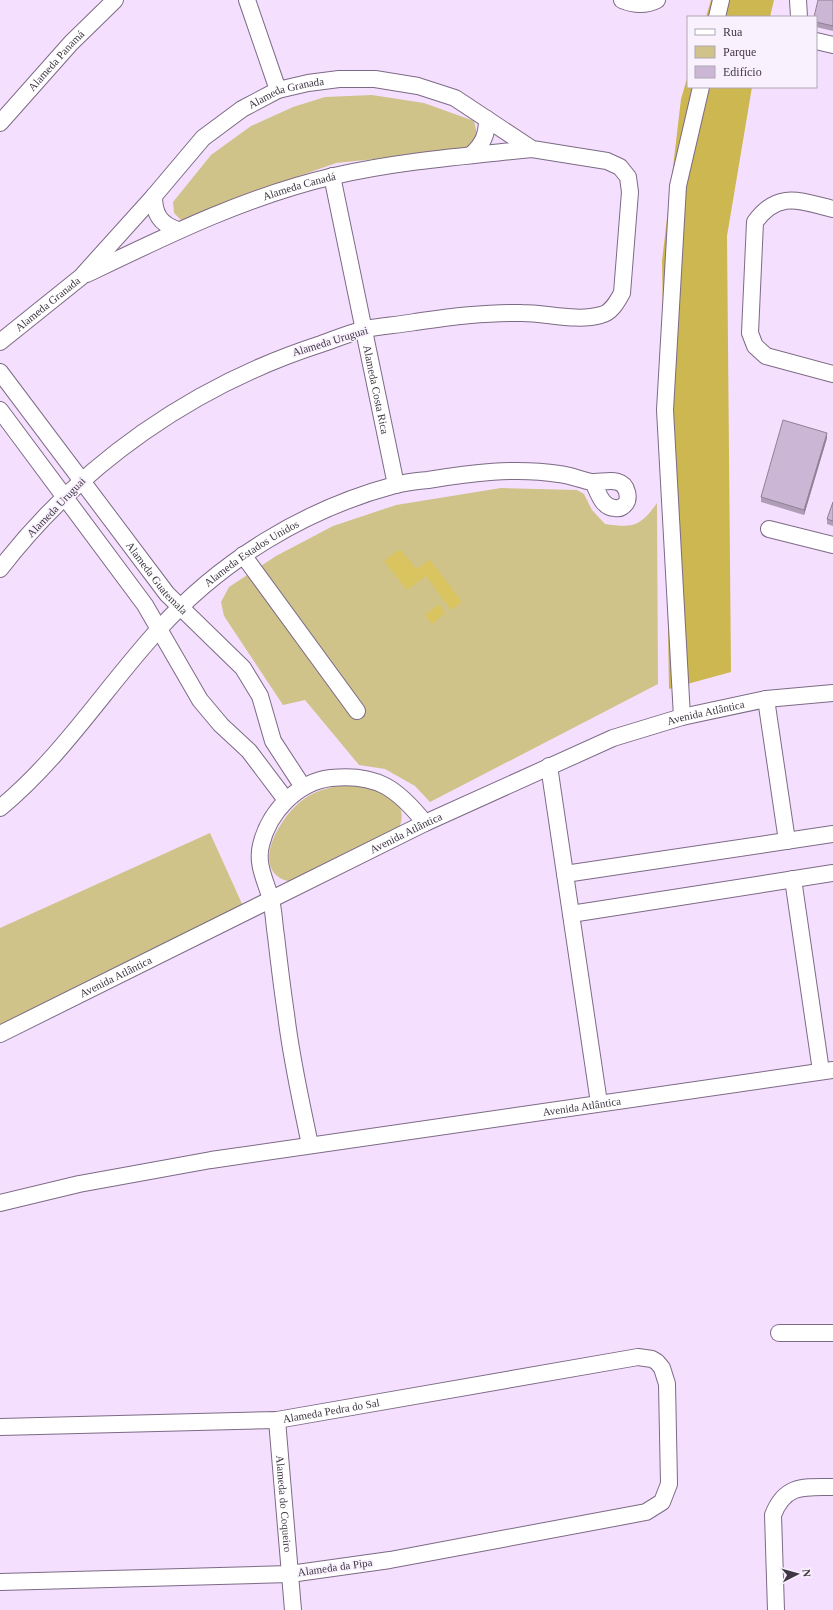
<svg xmlns="http://www.w3.org/2000/svg" width="833" height="1610" font-family="Georgia,serif">
<style>
.green{fill:#cfc38a}
.forest{fill:#ccb751}
.water{fill:#d9c45f}
.lines{fill:none;stroke-linecap:round;stroke-linejoin:round}
.minor-casing{stroke:#7d6a85;stroke-width:18}
.minor{stroke:#fff;stroke-width:16}
.wall{fill:#af9db7}
.shaded-wall{fill:#8e8095}
.building{fill:#cbb7d5;stroke:#8e8095}
.labels{text-anchor:middle;dominant-baseline:central;stroke-width:3.5;stroke-linejoin:round;paint-order:stroke}
.street-label{font-size:11px;fill:#3f3743;stroke:#faf1fe}
</style>
<rect width="100%" height="100%" fill="#f4dffe"/>
<!-- green -->
<path class="green" d="M372,95L424,103L474,121L477,134L474,143L463,150L336,163L234,199L191,223L181,220L174,213L173,202L211,155L251,126L293,107L325,97Z
M501,488L577,490L584,494L592,510L605,524C633,528 640,527 657,503L658,684L430,802L415,786L385,769L359,765L305,700L283,705L224,616L221,602L229,587L276,556L333,526L396,505Z
M350,785C375,787 414,797 398,830L300,882C295,881 289,882 284,880C249,865 284,812 304,799C318,789 334,786 350,785Z
M210,833L243,906L0,1027V928Z"/>
<!-- forest -->
<path class="forest" d="M711,0H774L770,17H706Z
M688,75V87H752L727,236L731,672L669,689L662,261L681,99Z"/>
<!-- water -->
<path class="water" d="M400,549L416,569L430,560L462,602L451,610L426,576L407,590L384,561Z
M439,604L445,613L432,624L425,615Z"/>
<g class="lines">
<!-- minor casing -->
<g class="minor-casing">
<g id="minor">
<path d="M247,0L278,90"/>
<path d="M622,0C634,5 645,6 657,0"/>
<path d="M798,0L799,17"/>
<path d="M717,17L721,0"/>
<path d="M816,41L833,45"/>
<path id="s1" d="M0,123L71,43L115,0"/>
<path d="M471,155C483,144 487,135 487,119"/>
<path id="s2" d="M332,176L396,485"/>
<path d="M154,196C154,214 160,224 178,230"/>
<path d="M833,209C800,201 778,190 755,222L750,333L755,346L766,356L833,374"/>
<path id="s3" d="M87,274C168,235 247,196 334,176C399,161 466,156 532,149"/>
<path id="s4" d="M0,342L81,277L154,196L203,138L242,109L278,90L308,83L339,79H375L418,86L455,98L532,149L607,161L620,167L628,177L630,192L622,293C617,302 611,313 601,315C576,322 547,313 522,313C486,312 450,317 415,322C398,325 381,326 365,329C350,333 335,339 321,344C194,385 82,463 0,569"/>
<path id="s5" d="M0,372L167,594L243,668L260,696L273,741L303,787"/>
<path d="M0,410L145,605L200,700L221,725L249,751L286,800"/>
<path d="M769,529L833,545"/>
<path d="M243,555L357,711"/>
<path d="M766,699L787,841"/>
<path d="M682,717L665,410L678,186L701,87"/>
<path d="M549,766L599,1103"/>
<path id="s6" d="M0,808C62,757 105,688 159,629C222,560 305,509 395,485C406,482 417,481 428,480C470,473 516,467 559,474C570,475 581,480 592,482C603,483 623,475 627,492C628,496 628,500 626,503C623,507 619,509 615,508C602,508 598,492 593,482"/>
<path d="M565,874L833,834"/>
<path d="M793,879L821,1071"/>
<path d="M571,914L833,873"/>
<path id="s7" d="M0,1034L425,823L613,738L682,717L766,699L833,693"/>
<path d="M310,1145C301,1101 291,1058 286,1014C282,988 279,962 276,936C274,924 274,912 271,900C266,881 256,865 261,845C269,812 297,782 331,778C377,773 398,789 425,823"/>
<path id="s8" d="M0,1203L79,1184L211,1160L833,1070"/>
<path d="M779,1333H833"/>
<path id="s9" d="M277,1420L293,1610"/>
<path id="s10" d="M0,1427L277,1420L638,1357L652,1359L657,1362L662,1368L667,1384L669,1484L662,1502L646,1512L390,1560L290,1574L0,1582"/>
<path d="M776,1610L773,1515C785,1484 804,1487 833,1487"/>
</g>
</g>
<!-- minor -->
<use href="#minor" class="minor"/>
</g>
<!-- wall -->
<path class="wall" d="M833,0V31L816,27V17Z
M827,438L804,515L761,502V497Z
M833,502V526L827,524V519Z"/>
<!-- shaded-wall -->
<path class="shaded-wall" d="M827,433V438L804,515V510Z"/>
<!-- building -->
<path class="building" d="M818,0H833V26L816,22V17H814Z
M783,420L827,433L804,510L761,497Z
M833,502V521L827,519Z"/>
<g class="labels">
<!-- street labels -->
<g class="street-label">
<text stroke="none"><textPath href="#s1" startOffset="84">Alameda Panamá</textPath></text>
<text stroke="none"><textPath href="#s4" startOffset="385">Alameda Granada</textPath></text>
<text stroke="none"><textPath href="#s3" startOffset="230">Alameda Canadá</textPath></text>
<text stroke="none"><textPath href="#s4" startOffset="61">Alameda Granada</textPath></text>
<text transform="translate(330 341) rotate(-17)">Alameda Uruguai</text>
<text stroke="none"><textPath href="#s2" startOffset="218">Alameda Costa Rica</textPath></text>
<text transform="translate(56 507) rotate(-46)">Alameda Uruguai</text>
<text stroke="none"><textPath href="#s6" startOffset="360">Alameda Estados Unidos</textPath></text>
<text stroke="none"><textPath href="#s5" startOffset="259">Alameda Guatemala</textPath></text>
<text stroke="none"><textPath href="#s7" startOffset="777">Avenida Atlântica</textPath></text>
<text stroke="none"><textPath href="#s7" startOffset="453">Avenida Atlântica</textPath></text>
<text stroke="none"><textPath href="#s7" startOffset="129">Avenida Atlântica</textPath></text>
<text stroke="none"><textPath href="#s8" startOffset="590">Avenida Atlântica</textPath></text>
<text stroke="none"><textPath href="#s10" startOffset="332">Alameda Pedra do Sal</textPath></text>
<text stroke="none"><textPath href="#s9" startOffset="84">Alameda do Coqueiro</textPath></text>
<text transform="translate(335 1567) rotate(-8)">Alameda da Pipa</text>
</g>
</g>
<!-- legend -->
<rect x="687" y="16" width="130" height="72" fill="#faf1fe" stroke="#afa7b3"/>
<rect x="695" y="29" width="20" height="6" fill="#ffffff" stroke="#afa7b3"/>
<text x="723" y="36" font-size="12" fill="#3f3743">Rua</text>
<rect x="695" y="46" width="20" height="12" fill="#cfc38a" stroke="#afa7b3"/>
<text x="723" y="56" font-size="12" fill="#3f3743">Parque</text>
<rect x="695" y="66" width="20" height="12" fill="#cbb7d5" stroke="#afa7b3"/>
<text x="723" y="76" font-size="12" fill="#3f3743">Edifício</text>
<!-- north arrow -->
<g transform="translate(797 1574) rotate(84)" stroke="#faf1fe" stroke-width="3" paint-order="stroke">
<path d="M0-3L7 15L0 10L-7 15Z" fill="#3f3743"/>
<text y="-6" font-size="11" font-weight="bold" text-anchor="middle" fill="#3f3743">N</text>
</g>
</svg>
